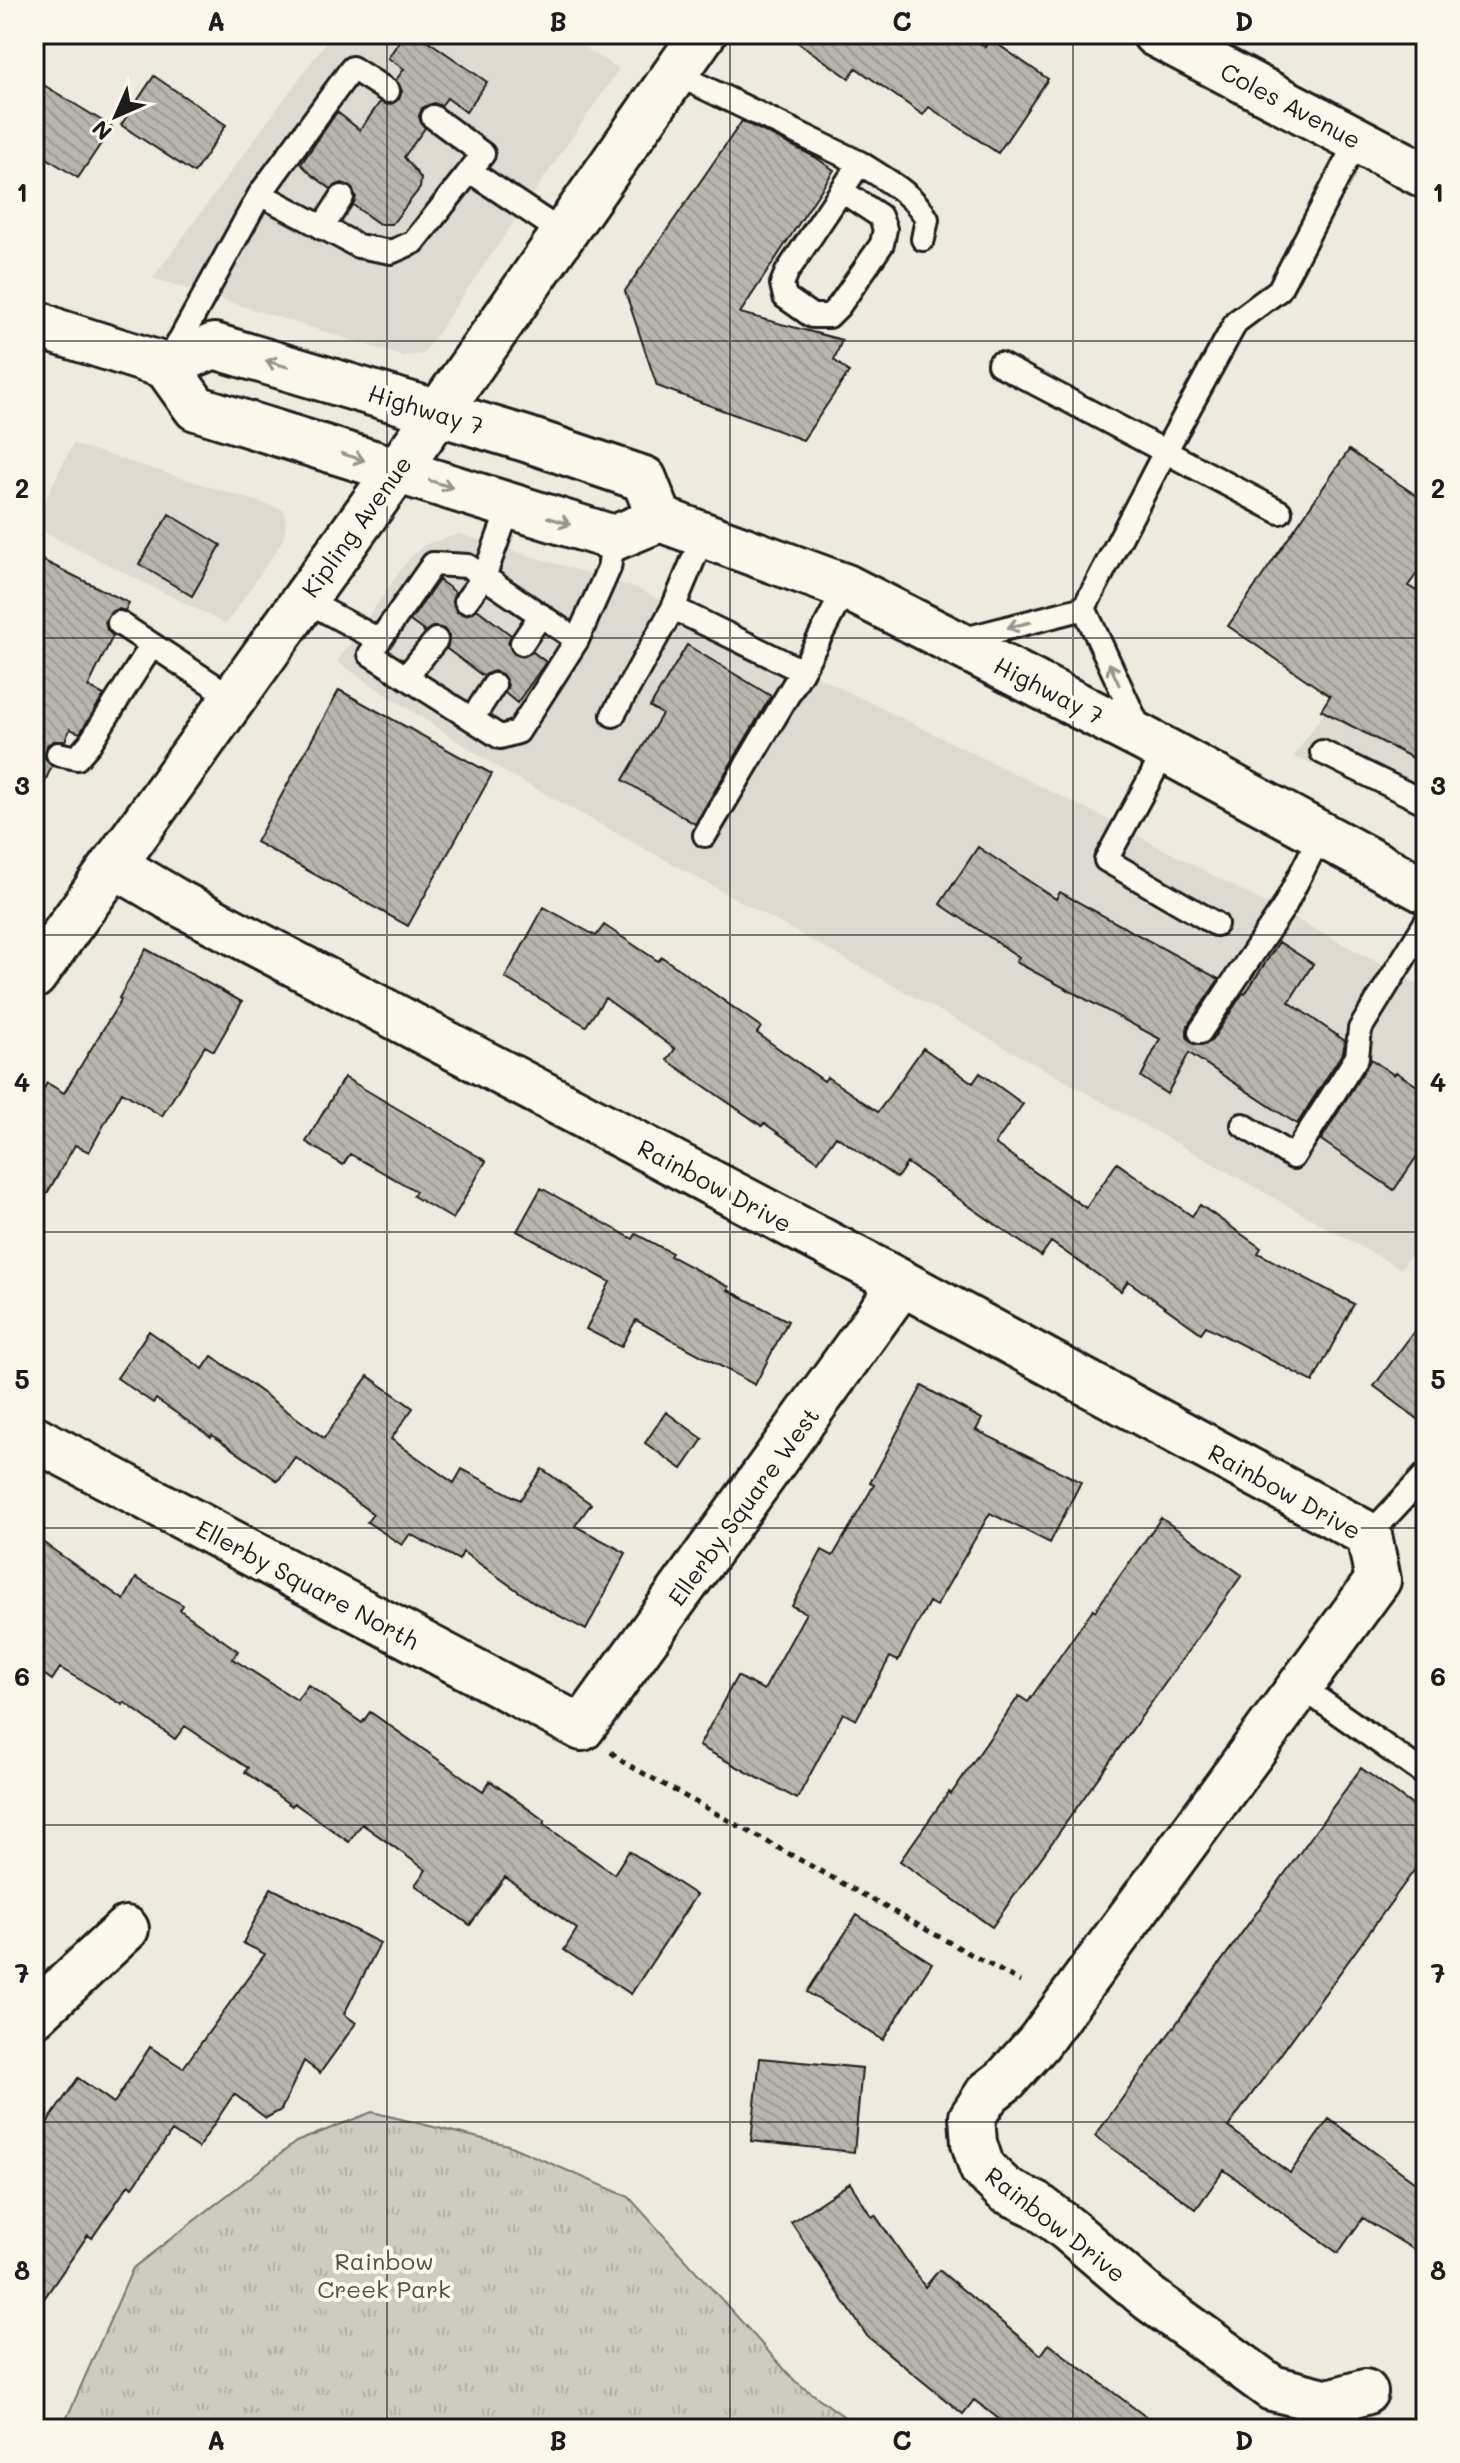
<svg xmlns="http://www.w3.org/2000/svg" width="1460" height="2463" font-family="Mali,sans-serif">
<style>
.built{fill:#dedad1}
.park{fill:url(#park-tufts);stroke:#75746f;stroke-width:2}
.building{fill:url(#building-back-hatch);stroke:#1c1c1c;stroke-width:2}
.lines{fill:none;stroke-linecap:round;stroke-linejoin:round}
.service-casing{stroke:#1c1c1c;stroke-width:28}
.minor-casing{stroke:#1c1c1c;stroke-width:50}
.tertiary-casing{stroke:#1c1c1c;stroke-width:50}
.primary-casing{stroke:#1c1c1c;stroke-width:50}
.path{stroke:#1c1c1c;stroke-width:5;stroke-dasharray:6 6;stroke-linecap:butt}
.service{stroke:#fbf7ec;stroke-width:22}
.minor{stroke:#fbf7ec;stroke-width:44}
.tertiary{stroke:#fbf7ec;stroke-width:44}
.primary{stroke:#fbf7ec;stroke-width:44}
.oneway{stroke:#97948e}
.grid{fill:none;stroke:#1c1c1c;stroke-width:2;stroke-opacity:0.55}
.labels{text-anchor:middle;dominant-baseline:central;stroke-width:8;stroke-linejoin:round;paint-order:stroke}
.street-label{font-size:24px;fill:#1c1c1c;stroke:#fbf7ec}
.park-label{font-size:24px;fill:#51514e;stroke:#fbf7ec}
.neatline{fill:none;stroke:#1c1c1c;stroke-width:3}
.grid-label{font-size:26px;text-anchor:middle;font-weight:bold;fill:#1c1c1c}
</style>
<defs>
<pattern id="park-tufts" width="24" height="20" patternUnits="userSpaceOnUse" patternTransform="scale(2)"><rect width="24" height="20" fill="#ceccc2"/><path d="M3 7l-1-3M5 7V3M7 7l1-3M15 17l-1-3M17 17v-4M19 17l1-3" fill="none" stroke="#b0afa6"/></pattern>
<pattern id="building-back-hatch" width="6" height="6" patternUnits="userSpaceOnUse" patternTransform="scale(2)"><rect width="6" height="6" fill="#b9b6af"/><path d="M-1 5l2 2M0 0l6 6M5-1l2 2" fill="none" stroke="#9e9c96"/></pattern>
</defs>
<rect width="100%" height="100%" fill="#eeeadf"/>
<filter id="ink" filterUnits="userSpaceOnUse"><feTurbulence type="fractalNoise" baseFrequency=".0125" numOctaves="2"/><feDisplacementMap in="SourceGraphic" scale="16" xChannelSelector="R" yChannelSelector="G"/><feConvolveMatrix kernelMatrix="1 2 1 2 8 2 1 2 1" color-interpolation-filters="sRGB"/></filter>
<g filter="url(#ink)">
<!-- built -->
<path class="built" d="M332,34H563L619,69L423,354L402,356L153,278Z
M73,444L284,510L286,526L282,542L226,624L34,527V522Z
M459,534L636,588L1097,814L1426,988V1232L1401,1269L949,1016L505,772L337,662L407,561L424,545Z
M1426,567V802L1293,757Z"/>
<!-- park -->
<path class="park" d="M372,2112L508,2145L629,2197L795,2381L861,2429H62L133,2268L296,2142Z"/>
<!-- building -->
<path class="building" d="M404,34H418L487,82L466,112L447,98L441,106L434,103L422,108L419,116L421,123L425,128L404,157L421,178L420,188L392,224H379L353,205L356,197L350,186L342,183L331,189L311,174L301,164L337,112L360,130L380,102L388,105L399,99L402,91L396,80L404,69L388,58Z
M786,34H966L985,47L990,39L1048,79L998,153L929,107L923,115L856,68L849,78Z
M154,76L226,125L194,173L121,125Z
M34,79L112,127L78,178L34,150Z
M742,121L815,157L834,170L740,313L842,340L834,360L849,372L803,440L657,386L625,291Z
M1349,450L1426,502V561L1408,586L1426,596V765L1321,710L1330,696L1228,626Z
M169,514L221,545L192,596L139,564Z
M34,556L129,603L125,611L119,609L112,611L105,621L107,630L113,636L88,687L104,695L80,733L70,729L65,741H54L47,745L45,758L52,766L34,805Z
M439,580L455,592L452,600L457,612L465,615L472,613L477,609L511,635L508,643L514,654L522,657L533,652L546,662L517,703L505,693L508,685L502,674L494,671L483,676L447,649L449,636L444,629L432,627L425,632L410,621Z
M687,645L771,696L695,824L623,780L662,714L650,707Z
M339,690L492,774L408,926L256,842Z
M978,847L1056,899L1060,892L1219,979L1188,1025L1187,1037L1193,1044L1205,1045L1212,1040L1243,993L1245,994L1279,942L1313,964L1289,1002L1345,1041L1343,1052L1297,1124L1189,1053L1167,1094L1141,1077L1160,1039L1016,962L1019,957L940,904Z
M544,907L596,936L604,925L658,961L662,957L761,1027L757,1033L824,1081L827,1077L878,1112L923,1048L973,1083L980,1073L1023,1104L995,1144L1086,1208L1117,1163L1192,1216L1200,1205L1261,1248L1258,1253L1354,1304L1313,1382L1206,1326L1201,1333L1128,1281L1121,1291L1051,1242L1041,1256L907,1163L897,1178L836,1136L818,1161L764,1123L762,1126L667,1060L675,1049L605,998L586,1026L505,978Z
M146,949L242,1002L214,1051L205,1046L162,1116L122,1092L89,1152L75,1145L34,1216V1106L47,1083L64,1093L121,1000L119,998Z
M1371,1059L1394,1075L1396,1072L1426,1092V1143L1394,1190L1321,1140Z
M344,1077L486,1161L453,1219L413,1196L416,1191L350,1154L343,1165L306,1142Z
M541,1188L633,1239L636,1234L672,1253L670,1256L729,1287L728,1290L788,1321L755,1385L636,1320L621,1347L586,1329L610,1282L517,1231Z
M1426,1315V1425L1374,1386Z
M149,1331L203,1369L212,1356L324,1438L368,1376L413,1408L391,1439L454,1483L462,1469L520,1500L542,1469L591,1504L575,1526L626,1553L586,1630L535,1603L463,1552L459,1560L410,1534L402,1545L367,1522L373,1514L295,1457L278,1481L212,1435L211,1437L156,1399L153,1403L117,1378Z
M922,1386L982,1419L976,1430L1081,1482L1050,1543L990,1513L936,1606L929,1602L898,1661L890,1657L856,1720L843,1713L797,1799L699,1746L737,1676L764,1690L806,1613L792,1606L822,1550L833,1556L874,1485L870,1483Z
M666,1412L703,1439L682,1469L645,1443Z
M1161,1518L1242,1575L992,1927L900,1861L949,1792L951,1794L1019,1696L1028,1702L1093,1609L1095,1611Z
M34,1536L124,1600L136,1578L183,1605L180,1610L238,1651L233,1659L297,1700L308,1685L362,1723L370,1712L483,1791L490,1781L545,1821L543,1824L614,1874L629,1851L696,1895L631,1994L564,1950L577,1929L505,1877L470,1925L415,1885L426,1870L362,1824L349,1842L294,1803L292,1806L245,1772L248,1768L185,1726L175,1739L124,1702L123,1705L60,1668L52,1680L34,1667Z
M1361,1768L1426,1815V1854L1228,2127L1290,2173L1329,2119L1426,2190V2257L1363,2218L1338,2253L1224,2170L1196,2209L1095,2136Z
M271,1888L380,1943L344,2014L356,2023L320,2073L304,2061L281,2110L266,2118L234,2094L198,2148L172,2131L133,2187L129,2184L92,2238L88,2235L34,2313V2142L78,2078L114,2103L150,2047L183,2068L265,1954L243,1943Z
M857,1915L932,1963L883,2040L807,1992Z
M760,2058L862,2068L854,2152L751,2141Z
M850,2183L872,2217L875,2215L925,2287L939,2270L1041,2355L1049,2344L1162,2429H1012L974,2400L963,2414L867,2336L791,2222Z"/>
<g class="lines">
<!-- service casing -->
<g class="service-casing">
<path id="service" d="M676,74L860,163L787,272L782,284L785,297L812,316H829L839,306L882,244L885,229L880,216L842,191
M433,117L483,154L470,171
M860,163C884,179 913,193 927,219L923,239
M260,194L352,68L388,91
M322,228L342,197
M169,360L260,194L358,246L391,252L414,242L470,171L564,234
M999,364L1280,512
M433,564L468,566L577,640L518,732L500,737L370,654Z
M303,599L379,640
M466,601L484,577L510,505
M673,608L703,536
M1084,608L1142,734
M119,623L233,698
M577,640L609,568L614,538
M957,641L1084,608L1165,452L1236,322L1279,290L1358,139
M522,643L541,615
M802,671L846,587
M406,677L436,640
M613,715L673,608L802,671L705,835
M472,719L494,685
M1165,751L1106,860L1216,924
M1322,752L1426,803
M58,754L77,758L90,743L152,645
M1200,1032L1284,907L1321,834
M1243,1125L1293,1157L1357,1057L1360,1029L1426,922
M1369,1535L1426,1474
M1300,1686L1426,1775"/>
</g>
<!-- minor casing -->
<g class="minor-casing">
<path id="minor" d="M1155,34L1426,176
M439,412L703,34
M114,865L179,903L902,1283L1369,1535L1378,1580L1039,2042L1006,2079L988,2093L972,2117L974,2143L982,2168L1005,2190L1037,2205L1068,2229L1150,2299L1272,2388L1329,2402L1365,2392
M34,1438L582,1728L902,1283
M34,2015L126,1929"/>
</g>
<!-- tertiary casing -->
<g class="tertiary-casing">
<path id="tertiary" d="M34,976L439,412"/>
</g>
<!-- primary casing -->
<g class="primary-casing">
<path id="primary" d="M34,322L58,332L166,366L196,408L614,538L660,519L846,587L1144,739L1426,891
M166,366L214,346L526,439L644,479L660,519"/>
</g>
<!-- path -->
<path class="path" d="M611,1752L623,1762L1021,1982"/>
<!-- service -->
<use href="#service" class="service"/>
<!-- minor -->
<use href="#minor" class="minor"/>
<!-- tertiary -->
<use href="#tertiary" class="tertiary"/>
<!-- primary -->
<use href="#primary" class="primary"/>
</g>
<!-- one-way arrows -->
<defs><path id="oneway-shaft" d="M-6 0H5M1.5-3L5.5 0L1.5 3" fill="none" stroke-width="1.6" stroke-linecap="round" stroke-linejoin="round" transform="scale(2)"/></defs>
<g class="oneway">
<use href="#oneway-shaft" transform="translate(277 364) rotate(-164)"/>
<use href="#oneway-shaft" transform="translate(353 457) rotate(17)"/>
<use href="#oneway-shaft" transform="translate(441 484) rotate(17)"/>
<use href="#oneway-shaft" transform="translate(559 521) rotate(18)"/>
<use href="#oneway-shaft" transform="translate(1019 625) rotate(166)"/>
<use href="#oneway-shaft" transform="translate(1114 674) rotate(-115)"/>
</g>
</g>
<!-- grid -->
<path class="grid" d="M387,34V2429M730,34V2429M1073,34V2429M34,341H1426M34,638H1426M34,935H1426M34,1232H1426M34,1528H1426M34,1825H1426M34,2122H1426"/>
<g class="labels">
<!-- street labels -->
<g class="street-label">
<text transform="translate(1291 105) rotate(28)">Coles Avenue</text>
<text transform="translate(426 409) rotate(17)">Highway 7</text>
<text transform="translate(356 526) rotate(-54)">Kipling Avenue</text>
<text transform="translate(1049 690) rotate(27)">Highway 7</text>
<text transform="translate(715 1185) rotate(28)">Rainbow Drive</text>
<text transform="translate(1285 1491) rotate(29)">Rainbow Drive</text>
<text transform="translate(743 1506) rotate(-54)">Ellerby Square West</text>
<text transform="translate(308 1584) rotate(28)">Ellerby Square North</text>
<text transform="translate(1056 2224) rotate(38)">Rainbow Drive</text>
</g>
<!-- park labels -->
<g class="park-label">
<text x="384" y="2260">Rainbow<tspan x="384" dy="28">Creek Park</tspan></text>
</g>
</g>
<!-- margin -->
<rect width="1460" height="2463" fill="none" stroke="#fbf7ec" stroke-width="88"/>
<!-- north arrow -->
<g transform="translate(116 116) rotate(225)" stroke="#fbf7ec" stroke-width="6" paint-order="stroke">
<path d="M0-6L14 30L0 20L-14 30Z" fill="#1c1c1c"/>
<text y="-12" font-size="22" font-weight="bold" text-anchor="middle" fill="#1c1c1c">N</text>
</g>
<rect x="44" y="44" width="1372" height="2375" class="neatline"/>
<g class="grid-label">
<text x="216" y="31">A</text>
<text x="558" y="31">B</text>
<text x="902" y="31">C</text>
<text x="1244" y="31">D</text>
<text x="22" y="202">1</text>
<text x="1438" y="202">1</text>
<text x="22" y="498">2</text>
<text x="1438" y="498">2</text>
<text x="22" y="795">3</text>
<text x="1438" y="795">3</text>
<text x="22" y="1092">4</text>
<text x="1438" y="1092">4</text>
<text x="22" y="1389">5</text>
<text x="1438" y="1389">5</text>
<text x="22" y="1686">6</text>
<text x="1438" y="1686">6</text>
<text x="22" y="1983">7</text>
<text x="1438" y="1983">7</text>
<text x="22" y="2280">8</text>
<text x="1438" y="2280">8</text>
<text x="216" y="2450">A</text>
<text x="558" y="2450">B</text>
<text x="902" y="2450">C</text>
<text x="1244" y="2450">D</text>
</g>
</svg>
